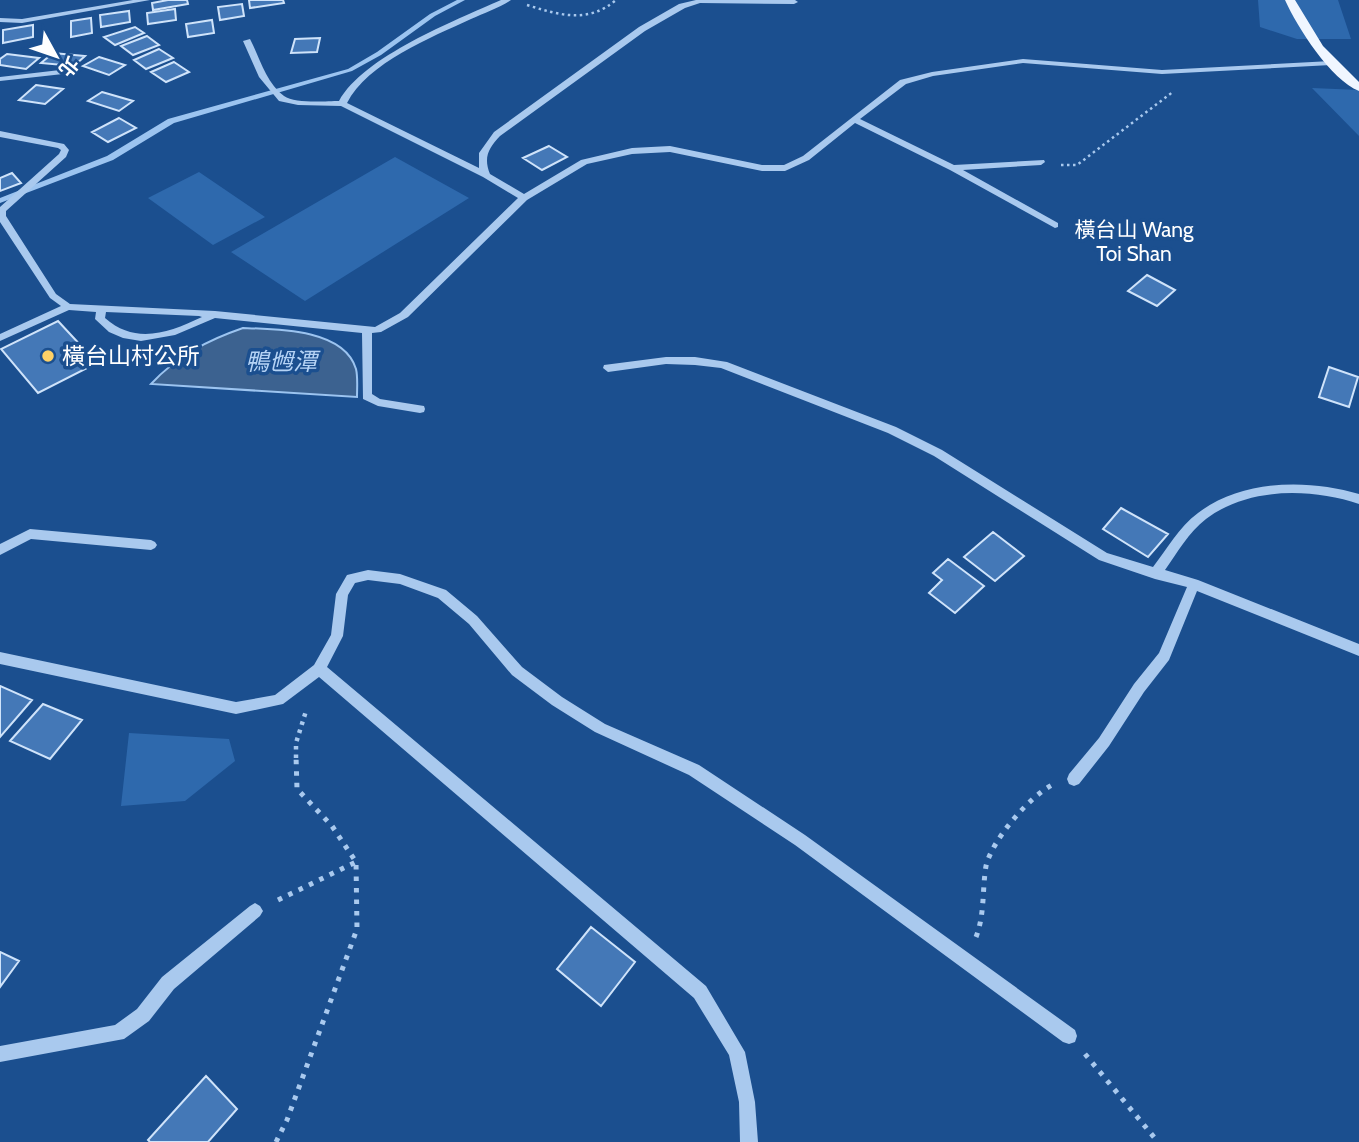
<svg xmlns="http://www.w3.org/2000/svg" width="1359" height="1142" font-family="Cabin,'Noto Sans TC',sans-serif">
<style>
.green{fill:#2e69ad}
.water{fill:#3c6290;stroke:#9cc4f0;stroke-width:2}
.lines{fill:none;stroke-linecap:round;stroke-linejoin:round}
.stream{fill:#9cc4f0;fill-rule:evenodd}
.building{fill:#4478b7;stroke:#cfe3fa;stroke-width:2}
.path-far2{stroke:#a9c9ee;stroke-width:2.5;stroke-dasharray:2.5 3.5;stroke-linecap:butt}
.path-far1{stroke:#a9c9ee;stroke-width:4.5;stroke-dasharray:3.5 5;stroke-linecap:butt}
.path{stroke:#a9c9ee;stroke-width:5;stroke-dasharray:4.5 7;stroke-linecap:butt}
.minor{fill:#a9c9ee;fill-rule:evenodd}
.major{fill:#f0f6ff;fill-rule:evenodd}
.poi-dot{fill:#ffd166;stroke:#1b4f8f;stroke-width:2.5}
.labels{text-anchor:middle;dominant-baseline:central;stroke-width:7;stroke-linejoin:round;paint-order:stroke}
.far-quarter-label{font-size:21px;fill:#fff;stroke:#1b4f8f}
.poi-label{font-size:23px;fill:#fff;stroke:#1b4f8f;text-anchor:start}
.water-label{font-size:24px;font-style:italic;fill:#b5d3f5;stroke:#1b4f8f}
</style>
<rect width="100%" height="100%" fill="#1b4f8f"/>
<!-- green -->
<path class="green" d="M1258,0H1338L1351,39H1297L1260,27Z
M1312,88L1359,90V136Z
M395,157L469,198L305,301L231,252Z
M199,172L265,217L213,245L148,198Z
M129,733L229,739L235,761L185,801L121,806Z"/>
<!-- water -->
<path class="water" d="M243,328C277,329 344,329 356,369C358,377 357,388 357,397L151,384C177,356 208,340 243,328Z"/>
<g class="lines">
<!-- stream -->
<path class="stream" d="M457,0H465L435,16L381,55L352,71L174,123L113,160L0,203V198L107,156L168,119L348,69L377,52L430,14Z"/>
</g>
<!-- building -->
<path class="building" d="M168,0H187L188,4L153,10L152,3Z
M249,0H283L284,3L250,8Z
M242,4L244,16L220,20L218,7Z
M175,9L176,20L148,24L147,13Z
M129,11L130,22L101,27L100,15Z
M91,18L92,33L71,37V21Z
M212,20L214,33L188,37L186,24Z
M33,25V37L3,43V30Z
M135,27L144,33L115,45L104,37Z
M147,36L159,45L133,55L121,46Z
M320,38L317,52L291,53L295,39Z
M159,49L173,58L146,69L134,60Z
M53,53L85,56L74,66L41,63Z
M7,54L39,58L26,69L0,65V59Z
M99,57L125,65L109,75L83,66Z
M174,62L189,72L166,82L151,72Z
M36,85L63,89L45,104L19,100Z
M102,92L133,101L119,111L88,101Z
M119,118L136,128L108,142L92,132Z
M549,146L567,157L542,170L523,158Z
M12,173L21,183L0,191V178Z
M1147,275L1175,290L1157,306L1128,291Z
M58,321L97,363L38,393L1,349Z
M1329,367L1358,377L1349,407L1319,397Z
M1121,508L1168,534L1148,557L1103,529Z
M993,532L1024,556L995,581L964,557Z
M948,559L984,586L955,613L929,593L942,580L933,573Z
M0,686L32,700L0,737Z
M43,704L82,720L50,759L10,741Z
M591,927L635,962L601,1006L557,969Z
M0,952L19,961L0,987Z
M206,1076L237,1109L208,1142H150L148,1140Z"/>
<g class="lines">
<!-- path-far2 -->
<path class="path-far2" d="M527,5C559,15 588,24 616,0
M1061,165H1077L1174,91"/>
<!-- path-far1 -->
<path class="path-far1" d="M296,758V743L306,711"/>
<!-- path -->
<path class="path" d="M278,900L356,862
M976,937C985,914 982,890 986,866C992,840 1029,797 1052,785
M1085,1054L1158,1142
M276,1142L287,1120L357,929L356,862L332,826L297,789L296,756"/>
<!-- minor -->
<path class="minor" d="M133,0H150L22,23L0,22V18L22,19Z
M501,0H511C499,8 484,13 471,19C432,37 367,63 347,103L479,168V153L494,132L639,27L679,4L696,0H795L798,2L794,4L700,3L685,8L645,31L500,136C489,148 483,157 490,174L524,194L581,160L632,148L670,146L762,165H784L803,156L900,80L932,72L1023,59L1162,70L1331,61L1335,63L1331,65L1162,74L1023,63L933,76L906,84L860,119L954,165L1044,160L1045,162L1041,165L963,170L1058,223V227L1055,228L950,170L855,123L809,160L785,171H762L670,152L632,154L587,164L527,200L408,317L381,332L372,333V394L380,399L424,406L425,409L424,412L420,413L378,406L363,399L362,333L215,318L175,335L141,341L123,338L109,332L95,319L96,312L69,310L0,341V334L61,306L50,298L0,222V207L59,154L61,150L58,148L0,137V131L64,144L69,150L66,157L6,211V216L56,294L70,304L215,311L375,327L400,313L518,198L483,177L341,106L298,105L279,101L259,77L243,41L250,39C260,58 266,83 284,96C295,104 326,101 339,101C364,56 454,21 501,0ZM106,312L199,316L202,317C168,333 136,345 105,318Z
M60,70H63V74L0,81V77Z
M666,357H695L727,362L896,427L942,450L1107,553L1153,567C1167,549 1179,527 1198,513C1242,479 1309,479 1359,494V504C1311,488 1248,487 1206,519C1189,532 1177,553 1165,570L1198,580L1359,644V656L1197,591L1169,660L1144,692L1109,746L1079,784L1074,786L1069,784L1067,779L1069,774L1099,738L1134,684L1159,653L1187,587L1155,579L1099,560L934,456L888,433L721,368L695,365L666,364L608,372L603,368L604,365Z
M30,529L151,540L155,542L157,545L155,548L151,550L31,539L0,555V544Z
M368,570L400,574L446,590L477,616L522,667L562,697L605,724L699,765L805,835L1075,1030L1077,1036L1075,1042L1069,1044L1063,1042L795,845L689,775L595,732L552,705L512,675L469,624L438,598L400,584L368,580L355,583L348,595L343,636L327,667L706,986L745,1052L755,1102L758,1142H740L739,1102L729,1055L694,998L319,677L283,704L236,714L0,664V652L236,702L275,695L314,665L331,635L336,594L347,575Z
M255,903L260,906L263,911L260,916L174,989L149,1021L124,1039L0,1062V1046L115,1025L137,1009L162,977L250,906Z"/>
<!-- major -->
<path class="major" d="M1285,0H1295L1323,46L1359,82V91C1331,80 1297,27 1285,0Z"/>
</g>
<!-- markers -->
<circle class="poi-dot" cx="48" cy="356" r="7"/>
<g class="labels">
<!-- far-quarter labels -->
<g class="far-quarter-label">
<text x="1134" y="229">橫台山 Wang<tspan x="1134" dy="24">Toi Shan</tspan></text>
</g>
<!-- poi labels -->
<g class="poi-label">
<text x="62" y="356">橫台山村公所</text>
</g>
<!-- water labels -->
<g class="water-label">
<text x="281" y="361">鴨乸潭</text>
</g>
</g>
<!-- north arrow -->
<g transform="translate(56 56) rotate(130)" stroke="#1b4f8f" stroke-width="5" paint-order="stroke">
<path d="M0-5L12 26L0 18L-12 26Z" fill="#ffffff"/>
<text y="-10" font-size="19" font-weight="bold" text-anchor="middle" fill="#ffffff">北</text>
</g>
</svg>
